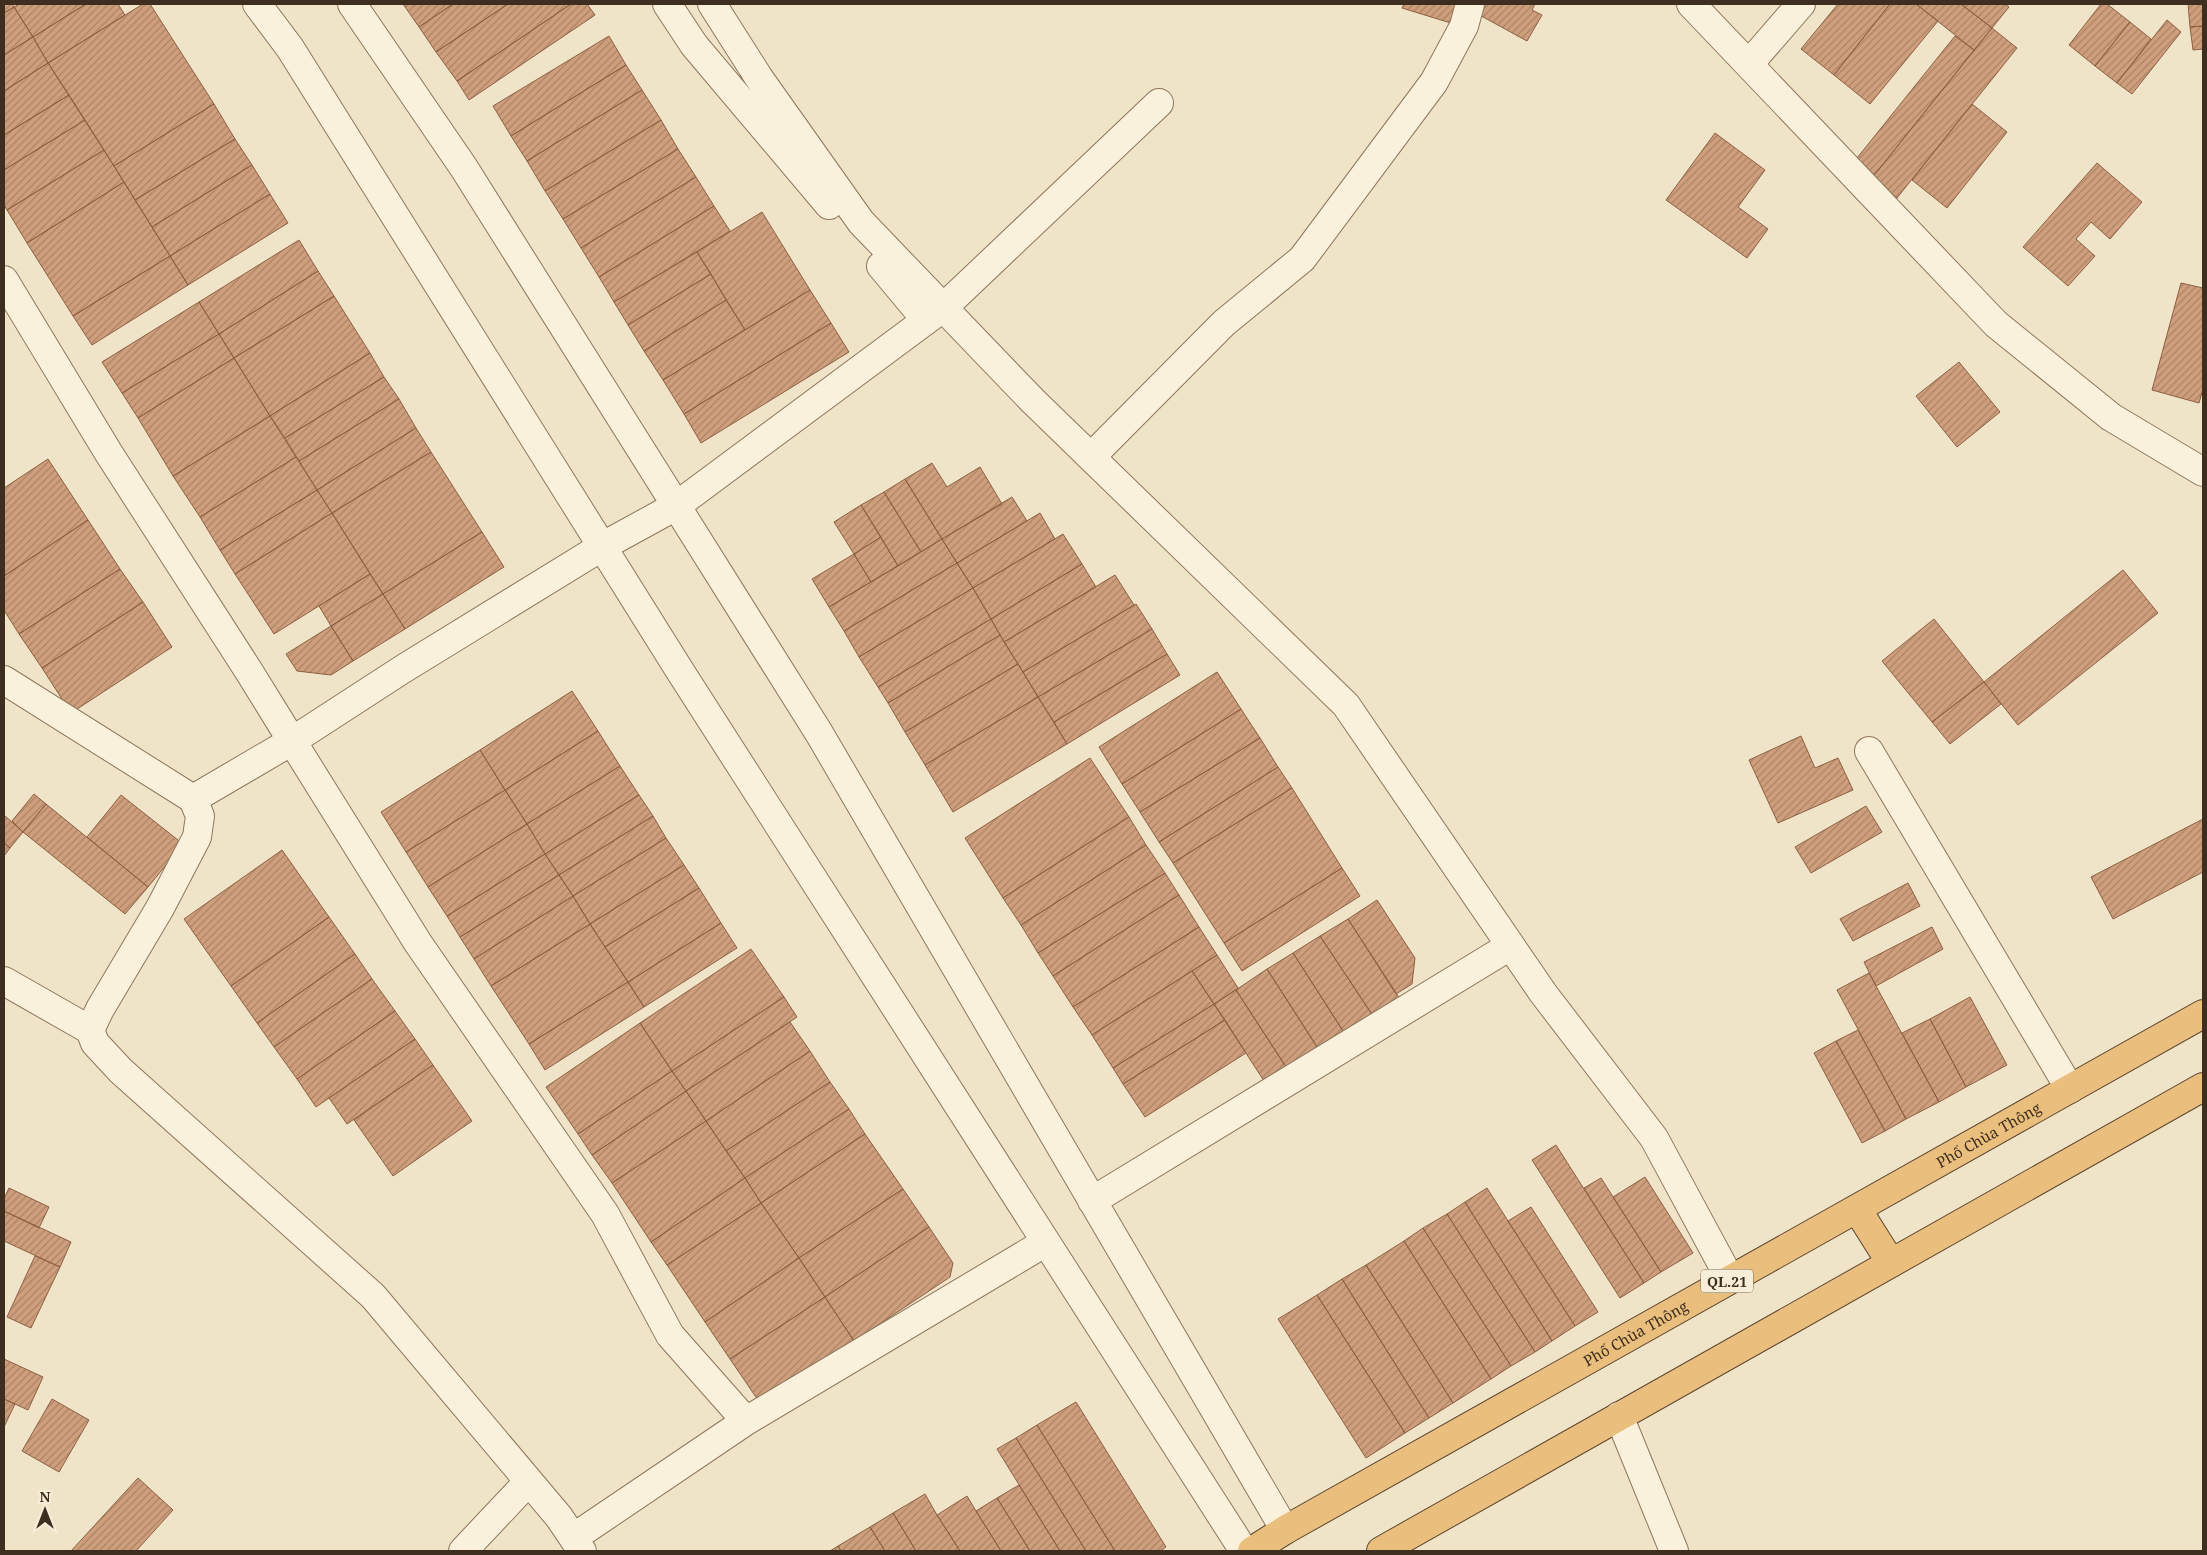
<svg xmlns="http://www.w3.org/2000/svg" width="2207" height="1555" font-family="'Noto Serif',serif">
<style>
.building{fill:url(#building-hatch);stroke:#8d5f41}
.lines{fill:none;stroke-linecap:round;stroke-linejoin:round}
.minor-casing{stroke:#8d765c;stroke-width:30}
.trunk-casing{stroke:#5b4430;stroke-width:30}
.minor{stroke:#faf1dc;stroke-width:28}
.trunk{stroke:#eabe7c;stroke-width:28}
.labels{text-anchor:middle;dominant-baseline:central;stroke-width:4.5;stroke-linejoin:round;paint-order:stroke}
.shield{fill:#f7eed8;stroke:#756857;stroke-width:1}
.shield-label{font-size:14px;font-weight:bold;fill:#3d2e20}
.street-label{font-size:15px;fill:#3d2e20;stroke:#f7eed8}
</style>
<defs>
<pattern id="building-hatch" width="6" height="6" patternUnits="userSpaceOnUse" patternTransform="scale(1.25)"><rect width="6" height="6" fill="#cf9f7d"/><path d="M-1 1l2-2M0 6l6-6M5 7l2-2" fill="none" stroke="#a98266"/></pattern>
</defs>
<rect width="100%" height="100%" fill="#f0e4c8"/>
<!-- building -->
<path class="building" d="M4,4H12L14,7L4,13Z
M19,4H86L33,37L14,7Z
M86,4H118L125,15L48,63L33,37Z
M143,4H150L214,104L114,166L48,63Z
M403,4H453L419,27Z
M453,4H508L436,52L419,27Z
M508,4H571L457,81L436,52Z
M571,4H587L595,15L469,100L457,81Z
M1404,4H1461L1454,24L1402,8Z
M1479,4H1535L1532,10L1542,15L1527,41L1474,12Z
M1838,4H1890L1834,75L1801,49Z
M1890,4H1916L1938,21L1870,104L1834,75Z
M1916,4H1961L1992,28L1974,50Z
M1961,4H2005L2009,7L1992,28Z
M2101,4H2107L2130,22L2095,66L2069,45Z
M2188,4H2203V26L2190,27Z
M14,7L33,37L4,55V13Z
M2167,20L2181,32L2132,94L2117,83Z
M2130,22L2151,39L2117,83L2095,66Z
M2203,26V49L2193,50L2190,27Z
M1992,28L2017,48L1897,198L1872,178Z
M609,36L626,65L511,136L493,106Z
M1955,36L1974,50L1872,178L1853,163Z
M33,37L48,63L4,91V55Z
M48,63L69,95L4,135V91Z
M626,65L642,90L527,161L511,136Z
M642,90L661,120L545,191L527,161Z
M69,95L85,120L4,170V135Z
M214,104L235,139L135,200L114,166Z
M1972,104L2007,132L1947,208L1912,180Z
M85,120L104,150L7,210L4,205V170Z
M661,120L678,149L563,219L545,191Z
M1715,133L1765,170L1738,207L1768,229L1747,258L1666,200Z
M235,139L252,165L152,227L135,200Z
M678,149L696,177L581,248L563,219Z
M104,150L124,182L27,243L7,210Z
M2097,163L2142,202L2110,239L2091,222L2076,239L2095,256L2068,286L2023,247Z
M252,165L270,194L170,256L152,227Z
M696,177L714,206L599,277L581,248Z
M124,182L170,256L73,316L27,243Z
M270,194L288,223L188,285L170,256Z
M714,206L730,231L614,302L599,277Z
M762,212L810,290L745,330L697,252Z
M299,240L318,271L219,334L199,302Z
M697,252L711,274L628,325L614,302Z
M170,256L188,285L92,345L73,316Z
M318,271L334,296L234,358L219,334Z
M711,274L726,300L644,351L628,325Z
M2181,283L2203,288V389L2199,403L2152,390Z
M810,290L831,323L684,414L663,380Z
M334,296L370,353L270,416L234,358Z
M726,300L745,330L663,380L644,351Z
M199,302L219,334L122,393L102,362Z
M831,323L849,352L701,443L684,414Z
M219,334L234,358L138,418L122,393Z
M370,353L384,377L285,438L270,416Z
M234,358L270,416L173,476L138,418Z
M1959,362L2000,412L1957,447L1916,396Z
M384,377L399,399L299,461L285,438Z
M399,399L416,428L317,490L299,461Z
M270,416L296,457L200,517L173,476Z
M416,428L431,452L332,513L317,490Z
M431,452L482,532L383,594L332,513Z
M296,457L317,490L220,550L200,517Z
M48,459L88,520L4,576V488Z
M932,463L947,487L980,467L1002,504L942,539L905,479Z
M905,479L942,539L921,552L884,492Z
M317,490L332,513L235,574L220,550Z
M884,492L921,552L898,566L861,505Z
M1012,497L1027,521L957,563L942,539Z
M861,505L881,537L854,554L834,522Z
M332,513L370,574L274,634L235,574Z
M1040,513L1055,539L973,588L957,563Z
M88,520L120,569L19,634L4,610V576Z
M482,532L504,567L405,629L383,594Z
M1063,534L1082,564L991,619L973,588Z
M881,537L898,566L871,582L854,554Z
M942,539L957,563L844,631L829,607Z
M854,554L871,582L829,607L812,579Z
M957,563L973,588L859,657L844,631Z
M1082,564L1096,587L1004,642L991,619Z
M120,569L143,602L42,668L19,634Z
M2123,570L2158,613L2018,725L1984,682Z
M370,574L383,594L331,626L319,606Z
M1115,575L1134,605L1023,672L1004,642Z
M973,588L991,619L878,687L859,657Z
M383,594L405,629L353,661L331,626Z
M143,602L172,647L71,713L42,668Z
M1136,604L1152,629L1038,697L1023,672Z
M991,619L1000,635L888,703L878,687Z
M1934,619L1984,682L1932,722L1882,661Z
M331,626L353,661L331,675L297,671L286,654Z
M1152,629L1167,654L1054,722L1038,697Z
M1000,635L1018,664L905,732L888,703Z
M1167,654L1180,675L1067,744L1054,722Z
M1018,664L1038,697L925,765L905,732Z
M1217,672L1241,709L1122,784L1099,747Z
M1984,682L2001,704L1950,744L1932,722Z
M572,691L598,731L505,790L480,750Z
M1038,697L1067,744L953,812L925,765Z
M1241,709L1260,738L1140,812L1122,784Z
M598,731L620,766L527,824L505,790Z
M1801,736L1815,768L1838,758L1853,790L1778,823L1749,760Z
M1260,738L1278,767L1159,842L1140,812Z
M480,750L505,790L406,852L381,812Z
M1090,758L1129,817L1003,898L965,838Z
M620,766L639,795L545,854L527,824Z
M1278,767L1292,788L1173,863L1159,842Z
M1292,788L1342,868L1224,943L1173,863Z
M505,790L527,824L428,887L406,852Z
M34,794L46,804L23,832L12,821Z
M121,795L183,844L148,887L87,837Z
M639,795L653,816L559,875L545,854Z
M46,804L148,887L125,914L23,832Z
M1866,806L1882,832L1811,873L1795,847Z
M4,815L23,832L10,848L4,843Z
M653,816L666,838L573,896L559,875Z
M1129,817L1146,845L1021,925L1003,898Z
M2203,819V872L2113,919L2091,877Z
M527,824L545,854L447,916L428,887Z
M666,838L684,865L590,924L573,896Z
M4,843L10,848L4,856Z
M1146,845L1165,873L1038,953L1021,925Z
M282,850L329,917L231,986L184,919Z
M545,854L559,875L460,937L447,916Z
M684,865L699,888L605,947L590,924Z
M1342,868L1360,896L1242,971L1224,943Z
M1165,873L1179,895L1053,976L1038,953Z
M559,875L573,896L474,959L460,937Z
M1908,883L1920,906L1853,941L1840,919Z
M699,888L721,923L628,982L605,947Z
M1179,895L1199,927L1073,1007L1053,976Z
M573,896L590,924L491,986L474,959Z
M1377,900L1415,958L1412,984L1396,994L1348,919Z
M329,917L355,954L257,1023L231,986Z
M1348,919L1400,999L1373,1016L1320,936Z
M721,923L737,948L644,1007L628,982Z
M590,924L628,982L529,1044L491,986Z
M1199,927L1217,955L1092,1035L1073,1007Z
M1932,927L1943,949L1876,986L1864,962Z
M1320,936L1373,1016L1345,1034L1293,953Z
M751,949L784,997L672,1071L640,1023Z
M1293,953L1345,1034L1319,1050L1267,969Z
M355,954L372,979L274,1047L257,1023Z
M1217,955L1238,988L1214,1004L1192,971Z
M1267,969L1319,1050L1288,1070L1236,990Z
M1192,971L1214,1004L1113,1068L1092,1035Z
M1869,973L1939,1102L1906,1119L1837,990Z
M372,979L395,1011L297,1079L274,1047Z
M628,982L644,1007L545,1070L529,1044Z
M1236,990L1288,1070L1266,1084L1214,1004Z
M784,997L797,1017L686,1091L672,1071Z
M1970,997L2007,1065L1966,1087L1930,1019Z
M1214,1004L1225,1020L1123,1084L1113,1068Z
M395,1011L415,1039L316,1107L297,1079Z
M1930,1019L1966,1087L1939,1102L1902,1033Z
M1225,1020L1246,1053L1145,1117L1123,1084Z
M790,1022L810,1051L706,1121L686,1091Z
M640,1023L672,1071L578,1134L546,1087Z
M1858,1030L1906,1119L1885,1131L1836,1041Z
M415,1039L433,1065L347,1124L329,1098Z
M1836,1041L1885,1131L1862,1143L1814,1053Z
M810,1051L830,1082L726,1151L706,1121Z
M433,1065L472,1121L393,1176L354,1120Z
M672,1071L686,1091L592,1155L578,1134Z
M830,1082L849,1109L745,1178L726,1151Z
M686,1091L706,1121L612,1183L592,1155Z
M849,1109L865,1134L761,1203L745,1178Z
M706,1121L745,1178L651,1242L612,1183Z
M865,1134L903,1189L799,1258L761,1203Z
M1556,1145L1644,1283L1620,1298L1532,1160Z
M1645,1177L1693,1253L1661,1272L1613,1197Z
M745,1178L761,1203L667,1265L651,1242Z
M1601,1178L1661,1272L1644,1283L1584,1188Z
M9,1188L49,1207L39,1228L4,1211V1199Z
M1487,1188L1575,1326L1552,1341L1465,1202Z
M903,1189L929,1227L825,1297L799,1258Z
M1465,1202L1552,1341L1535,1352L1447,1214Z
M761,1203L799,1258L705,1322L667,1265Z
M1531,1207L1598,1312L1575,1326L1508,1221Z
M4,1211L71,1242L60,1267L4,1241Z
M1447,1214L1535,1352L1511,1366L1423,1228Z
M929,1227L953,1263L950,1277L854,1341L825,1297Z
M1423,1228L1511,1366L1491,1379L1404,1241Z
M1404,1241L1491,1379L1453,1403L1366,1265Z
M35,1256L60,1267L31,1328L7,1317Z
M799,1258L825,1297L730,1359L705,1322Z
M1366,1265L1453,1403L1429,1418L1342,1279Z
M1342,1279L1429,1418L1405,1433L1317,1295Z
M1317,1295L1405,1433L1366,1458L1278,1319Z
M825,1297L854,1341L760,1403L730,1359Z
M4,1359L43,1377L28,1410L4,1399Z
M4,1399L15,1404L4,1427Z
M52,1399L89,1420L59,1472L22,1451Z
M1076,1402L1166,1547L1160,1551H1115L1037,1425Z
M1037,1425L1115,1551H1086L1016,1438Z
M1016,1438L1086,1551H1060L997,1449Z
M138,1478L173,1510L136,1551H71Z
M1019,1485L1060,1551H1030L997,1498Z
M925,1494L937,1515L960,1551H916L893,1513Z
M967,1496L976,1511L1001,1551H960L937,1515Z
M997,1498L1030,1551H1001L976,1511Z
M893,1513L916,1551H885L870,1527Z
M870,1527L885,1551H841L838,1546Z
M838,1546L841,1551H830Z"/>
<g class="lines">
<!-- minor casing -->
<g class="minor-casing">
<path id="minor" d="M257,4L290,48L680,671L1244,1551
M352,4L464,168L819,733L1285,1530
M667,4L694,45L829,205
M712,4L759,78L861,222L1032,400L1346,705L1543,993L1654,1138L1730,1279
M1691,4L1996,324L2111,417L2203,472
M1749,64L1801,4
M881,266L926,320
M4,280L108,452L250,673L292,741L403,669L603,546L676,506L944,307L1159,103
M1091,457L1224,323L1302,259L1434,82L1464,26L1470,4
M4,680L193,799L200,816L197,837L160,908L100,1009L90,1030L95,1043L121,1071L373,1296L559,1517L582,1551
M1869,751L2070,1089
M193,799L292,741L418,943L605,1214L670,1335L746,1421
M4,981L90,1030
M1092,1201L1510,946
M1619,1416L1674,1551
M573,1538L746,1421L1046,1242
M463,1551L528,1482"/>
</g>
<!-- trunk casing -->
<g class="trunk-casing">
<g id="trunk">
<path d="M1857,1209L1891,1263"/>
<path id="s1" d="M1252,1551L1285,1530L2203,1014"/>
<path d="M1381,1551L2203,1087"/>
</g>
</g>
<!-- minor -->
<use href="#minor" class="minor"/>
<!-- trunk -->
<use href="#trunk" class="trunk"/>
</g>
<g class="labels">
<!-- shield labels -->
<rect class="shield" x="1701" y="1269.5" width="52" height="23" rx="4"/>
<g class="shield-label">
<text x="1727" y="1281">QL.21</text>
</g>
<!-- street labels -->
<g class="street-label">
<text stroke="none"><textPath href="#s1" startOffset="846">Phố Chùa Thông</textPath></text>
<text stroke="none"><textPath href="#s1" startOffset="441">Phố Chùa Thông</textPath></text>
</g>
</g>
<!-- border -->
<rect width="2207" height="1555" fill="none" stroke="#3d2e20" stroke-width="10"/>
<!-- north arrow -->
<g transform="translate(45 1510)" stroke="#f7eed8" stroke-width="4" paint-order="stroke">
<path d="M0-4L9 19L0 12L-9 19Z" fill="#3d2e20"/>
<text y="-8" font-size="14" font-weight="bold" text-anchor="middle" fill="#3d2e20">N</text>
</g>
</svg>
